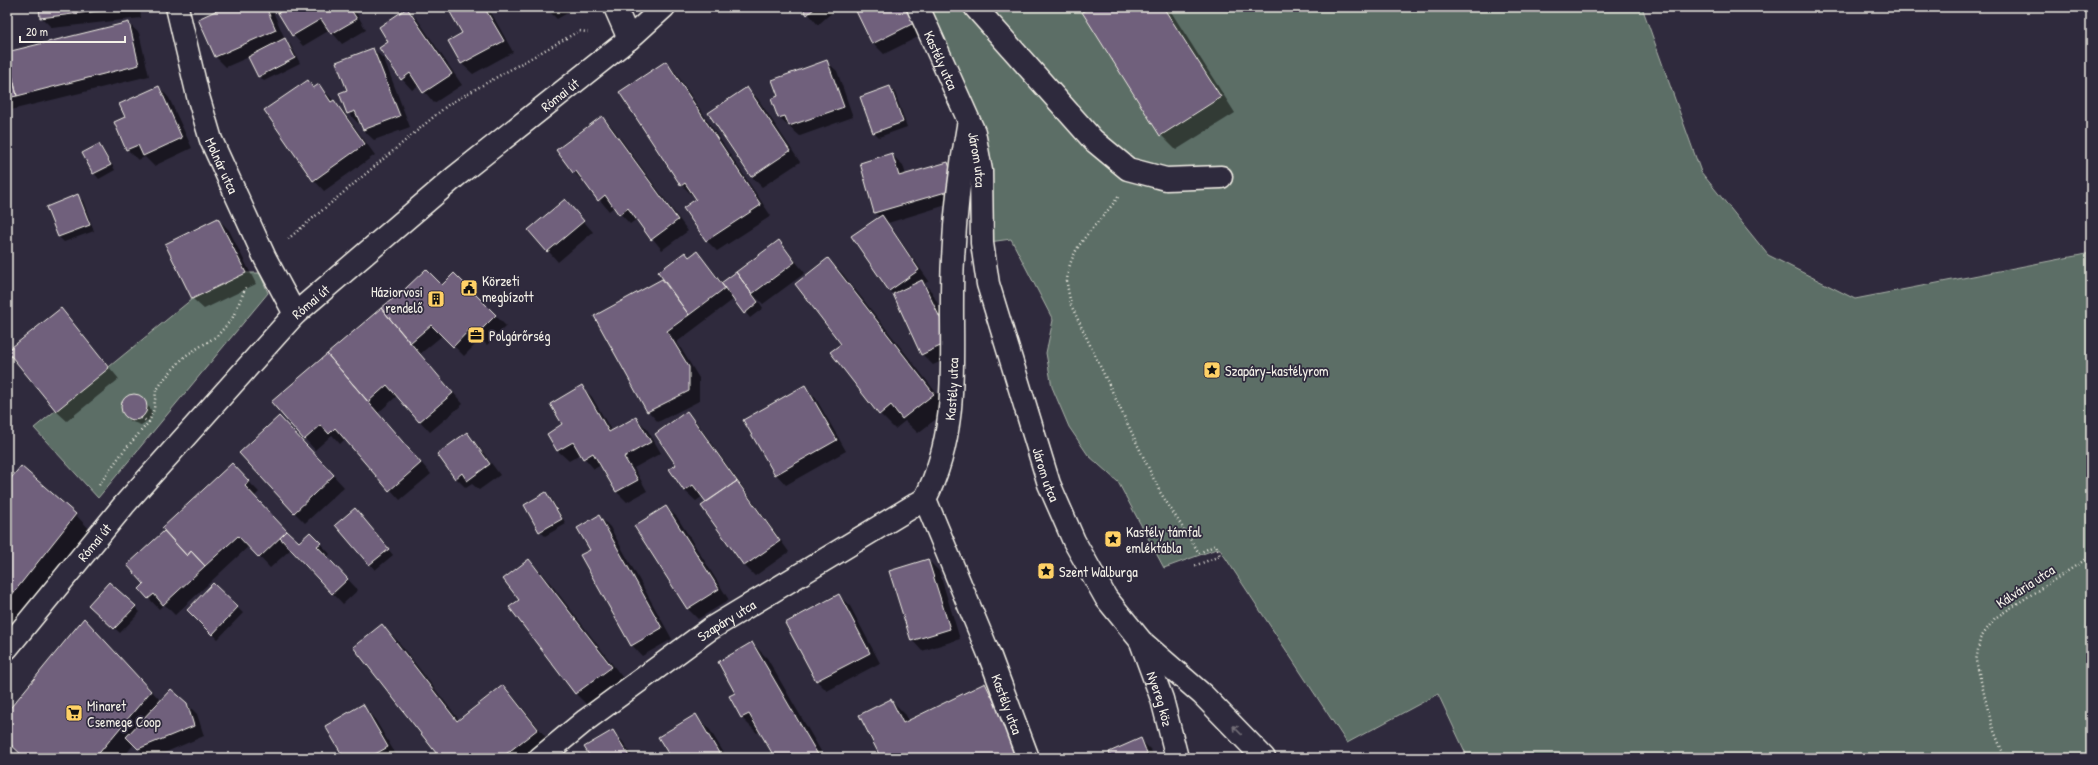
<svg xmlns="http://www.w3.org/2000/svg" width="2098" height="765" font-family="'Patrick Hand',sans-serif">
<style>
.green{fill:#5c6e66;stroke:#a8b0a7}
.shadow{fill:#0007}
.building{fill:#6f607c;stroke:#f4f1e8}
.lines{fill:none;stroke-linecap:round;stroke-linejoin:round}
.minor-casing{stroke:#f4f1e8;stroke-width:25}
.path{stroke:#f4f1e8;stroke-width:2.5;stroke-dasharray:1 3;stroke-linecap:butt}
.minor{stroke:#2f2a3d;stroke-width:22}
.oneway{stroke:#747079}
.labels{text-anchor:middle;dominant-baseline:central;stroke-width:3.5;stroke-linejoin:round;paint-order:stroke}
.street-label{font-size:14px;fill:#f4f1e8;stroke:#2f2a3d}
.poi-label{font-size:14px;fill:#f4f1e8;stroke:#2f2a3d;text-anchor:start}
</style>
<rect width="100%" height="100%" fill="#2f2a3d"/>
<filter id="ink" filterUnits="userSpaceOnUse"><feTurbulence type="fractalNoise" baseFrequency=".025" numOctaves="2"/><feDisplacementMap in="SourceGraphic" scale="8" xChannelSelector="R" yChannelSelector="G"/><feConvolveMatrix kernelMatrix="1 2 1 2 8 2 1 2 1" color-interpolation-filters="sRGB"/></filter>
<g filter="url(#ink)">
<!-- green -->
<path class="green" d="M918,7H1642L1701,172L1768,255L1855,299L2091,253V758H1468L1438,694L1347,743L1219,548L1164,568L1118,482L1088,455L1069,427L1052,387L1046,353L1053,320L1011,239L982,243L981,171Z
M246,273H260L268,293L98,498L34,428L192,299Z"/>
<!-- shadow -->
<path class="shadow" d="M40,7H140L141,18L52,28L41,17Z
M227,7H271L285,39L290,44L300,63L264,81L259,76L249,57L226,67L216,57L199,19Z
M291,7H353L366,30L342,44L330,30L303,46L293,35Z
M449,7H488L513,52L473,74L462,64L449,41L463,33Z
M545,7H578L557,19Z
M803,7H838L818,25Z
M855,7H910L924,34L884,54L873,43Z
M1092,7H1168L1235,113L1176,150L1161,135Z
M407,9L418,20L462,85L434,103L419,85L412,90L402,79L390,42Z
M128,23L139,33L149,76L7,111V60Z
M373,49L384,59L410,127L374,140L363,130L361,123L359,124L348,113V91Z
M826,61L837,71L853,117L800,136L779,118L773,99L779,97Z
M666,63L676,73L771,216L717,251L707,241L684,208L697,199L694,194L692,195L682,185Z
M307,82L314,89L319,85L344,112L375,155L324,191L314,180Z
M159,87L169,98L192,148L154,166L145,157L138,160L127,149L126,117Z
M890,87L895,93L907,127L879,137L874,132Z
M747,88L758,99L800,162L762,187L751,176Z
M602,117L612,127L688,231L662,250L637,219L630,224L614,207L609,211L585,182L584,183L574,172Z
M99,145L104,151L115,170L99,179L94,173Z
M892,155L903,165L906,175L948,163L959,173L966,199L888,223L929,281L924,284L932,292L961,352L933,365L922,354L894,295L889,290L880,217L875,213L861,164Z
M77,196L83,201L94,231L64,242L59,237L48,207Z
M565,200L593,232L558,262L530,230Z
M218,219L229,230L256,284L204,309L193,299L166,245Z
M779,241L805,273L763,304L756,297L763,308L750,318L734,299L677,342L699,378V401L658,422L648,411L595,316L664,280L685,253L690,258L697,253L723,283Z
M828,259L843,274L949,409L918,433L905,421L895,429L880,414L842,344Z
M454,274L506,326L487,345L481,339L464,356L443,335L420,354L463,404L430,432L397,396L378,413L431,474L400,500L345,439L340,444L332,435L315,450L305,439Z
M61,309L119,379L67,421L56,411Z
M804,386L815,397L846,451L786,485L776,474Z
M582,387L592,397L612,432L636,418L647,429L661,453L634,468L647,491L627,502L617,492L601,465L594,469L581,454L569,461L558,451L548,434L564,425Z
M135,395L150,408L152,413L150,419L141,425L130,421L122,410L124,399Z
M687,412L697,423L789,552L755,576L745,566L703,506L707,503L703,496L696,501L685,491L670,470L678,465Z
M290,428L344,487L305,523L294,512Z
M466,433L477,444L500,475L479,490L472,484L466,488L456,478Z
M242,475L259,492L254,497L299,544L310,533L330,554L327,557L358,590L343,604L291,549L270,568L249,546L175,615L164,604L159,609L140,589L145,584L128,566L165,531Z
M7,484L75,514L93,533L7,642Z
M546,493L551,498L566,524L545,536L540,531Z
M666,507L677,517L729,600L698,619L688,609L635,527Z
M360,515L393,555L375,570L336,525Z
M599,516L610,527L672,639L642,656L632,645Z
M529,560L544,575L626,682L591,709L576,694L510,607L520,600Z
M928,560L939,571L960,639L922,651L912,640Z
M213,585L243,613L218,639L188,610Z
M839,596L850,606L880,663L827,691L817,681Z
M135,607L140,612L120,633L95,610Z
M382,626L397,640L459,720L503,687L518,702L552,745L535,758H441Z
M99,635L161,701L186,703L197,714L204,736L152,758H148L134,744L123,758H26L7,740V713Z
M752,643L767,658L825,758H776L760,731L757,733L742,718L730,697L737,693Z
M985,684L1000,699L1029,758H882L891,700L906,715L909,722Z
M363,706L373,716L398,758H345Z
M695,715L710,730L727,758H672Z
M613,731L623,742L633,758H592Z
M1141,740L1151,750L1155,758H1113Z"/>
<!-- building -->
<path class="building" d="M39,7H131L40,18Z
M224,7H266L276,30L215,57L198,19Z
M289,7H349L357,19L331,34L321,19L292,36L278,13Z
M447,7H484L504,41L461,64L448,41L462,33Z
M802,7H816L807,15Z
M854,7H906L914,23L872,44Z
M1090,7H1163L1221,97L1160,136L1082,12Z
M407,8L452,74L423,93L410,73L401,80L379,48L388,42L379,27Z
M129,22L139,65L17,96L7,52Z
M285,38L295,58L258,77L248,57Z
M373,48L400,116L363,130L355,111L347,114L339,93L347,90L336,62Z
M8,58L17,96L7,98V59Z
M827,60L844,107L789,126L785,116L778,118L771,99L778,96L772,80Z
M666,61L761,205L706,241L683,208L696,199L685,183L681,186L619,92Z
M308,80L313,88L319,84L331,102L334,100L365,144L313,181L264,110Z
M159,86L182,138L143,156L138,145L126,150L114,122L125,117L119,104Z
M890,86L903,122L873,133L860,97Z
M747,87L790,151L751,177L708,113Z
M602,116L678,220L651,240L628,208L619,215L605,195L598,201L576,171L573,173L556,150Z
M99,144L111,165L93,174L82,153Z
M892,153L899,176L948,162L956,189L874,213L860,163Z
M78,194L90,225L58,237L46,207Z
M565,199L584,221L547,252L528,230Z
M882,215L919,270L889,291L851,236Z
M218,218L246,273L192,299L165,244Z
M779,240L795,262L752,294L736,272Z
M697,251L725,288L689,315L658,272L685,252L689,257Z
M828,258L934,394L902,419L891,405L879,415L830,352L841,344L795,284Z
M426,269L442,285L454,273L496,315L476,335L470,329L453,347L431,325L410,343L381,308L405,289Z
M736,272L758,302L744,314L721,283Z
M662,279L689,315L667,331L689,367V391L647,412L594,316Z
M922,280L951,341L921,355L893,294Z
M61,308L109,368L56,411L7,351Z
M381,308L453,393L419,422L387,385L368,402L327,354Z
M327,354L421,463L389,491L335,428L329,434L321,425L304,440L271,402Z
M582,385L609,432L636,417L651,442L624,457L638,480L616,492L593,453L583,459L573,442L557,451L547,434L562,424L550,404Z
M805,385L837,440L775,475L743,420Z
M121 407a13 13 0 1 1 26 0a13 13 0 1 1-26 0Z
M687,411L737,481L706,502L693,485L684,491L669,469L676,465L655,434Z
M279,416L334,475L294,513L239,453Z
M467,432L490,464L467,481L462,473L455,479L437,454Z
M232,463L249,481L245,486L287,531L259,558L238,536L205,566L191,551L187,556L162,528Z
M21,466L76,514L7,601V483Z
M737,481L780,541L744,566L701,506Z
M546,492L562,519L539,532L524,505Z
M666,506L719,589L687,609L634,526Z
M355,508L389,549L369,565L335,525Z
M599,515L662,628L631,646L580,555L590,550L577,528Z
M164,531L187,556L191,551L205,566L163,605L154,594L148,599L139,589L144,584L127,565Z
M287,531L299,542L310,532L321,543L317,546L348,579L332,594L280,538Z
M529,559L612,667L575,694L509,607L519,600L503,579Z
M928,559L950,629L911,641L889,571Z
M109,582L136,606L114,629L88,605Z
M213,583L238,607L212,635L187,610Z
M839,594L870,653L816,681L785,623Z
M84,618L151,691L95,758H25L7,741V712Z
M382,624L457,721L503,685L538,729L501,758H440L353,647Z
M752,642L820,758H775L749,714L741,718L729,696L735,693L718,662Z
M985,683L1020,754L1012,758H881L859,715L891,699L903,723Z
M171,689L187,703L194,726L138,749L126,737Z
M363,704L388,747L368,758H344L325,726Z
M696,714L722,758H671L658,737Z
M613,730L630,758H591L584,747Z
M1141,738L1149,758H1111L1109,752Z"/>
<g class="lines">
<!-- minor casing -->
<g class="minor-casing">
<g id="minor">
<path id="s1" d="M177,7L198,96L211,140L265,258L295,314"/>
<path d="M615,7L629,39"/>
<path id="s2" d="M918,7L974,132L981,171L982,243L988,284L1049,484L1074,541L1106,598L1141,641L1203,695L1264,758"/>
<path d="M975,7L1093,140L1128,169L1166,179L1221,177"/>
<path id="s3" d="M925,499C964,423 948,341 953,259C955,214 960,170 968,126"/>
<path id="s4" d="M925,499L989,654L1028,758"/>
<path id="s5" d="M1141,642L1162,699L1177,758"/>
<path id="s6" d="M7,648L124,505L295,314L455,177L629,39L664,7"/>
<path id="s7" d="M540,758L586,720L710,629L925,499"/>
</g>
</g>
<!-- path -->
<path class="path" d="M1118,197C1100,224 1069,244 1067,281C1067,288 1070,298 1071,305L1160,492L1199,553L1216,545L1220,556L1194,566
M288,239L449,104L579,31L588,32
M141,418L149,422
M99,485L122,453L149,422L154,409L156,391L165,378L185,356L217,336L232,319L246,287
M2005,758L1992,726L1976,661L1980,639L1995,618L2091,556"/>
<!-- minor -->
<use href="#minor" class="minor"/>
</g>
<!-- one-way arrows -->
<defs><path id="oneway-shaft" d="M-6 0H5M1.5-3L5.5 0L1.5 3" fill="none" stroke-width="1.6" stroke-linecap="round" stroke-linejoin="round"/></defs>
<use class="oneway" href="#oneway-shaft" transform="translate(1237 730) rotate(-134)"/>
</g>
<!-- icons -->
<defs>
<g id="civic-square" transform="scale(0.9)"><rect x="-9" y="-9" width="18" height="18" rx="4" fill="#ffd166" stroke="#2f2a3d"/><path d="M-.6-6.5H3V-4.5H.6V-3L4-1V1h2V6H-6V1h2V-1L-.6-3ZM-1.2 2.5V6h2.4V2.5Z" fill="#111"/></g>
<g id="building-square" transform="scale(0.9)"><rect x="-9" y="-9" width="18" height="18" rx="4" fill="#ffd166" stroke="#2f2a3d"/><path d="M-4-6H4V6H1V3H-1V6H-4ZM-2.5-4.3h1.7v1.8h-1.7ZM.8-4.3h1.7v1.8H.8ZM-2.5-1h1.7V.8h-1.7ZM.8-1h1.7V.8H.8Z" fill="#111"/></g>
<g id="office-square" transform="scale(0.9)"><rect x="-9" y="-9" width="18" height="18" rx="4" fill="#ffd166" stroke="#2f2a3d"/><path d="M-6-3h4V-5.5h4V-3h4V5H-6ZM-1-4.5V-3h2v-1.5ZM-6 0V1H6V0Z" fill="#111"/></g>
<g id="sight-square" transform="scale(0.9)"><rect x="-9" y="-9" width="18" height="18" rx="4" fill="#ffd166" stroke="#2f2a3d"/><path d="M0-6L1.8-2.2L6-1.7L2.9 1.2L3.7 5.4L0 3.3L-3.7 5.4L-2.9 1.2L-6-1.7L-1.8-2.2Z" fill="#111"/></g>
<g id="supermarket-square" transform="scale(0.9)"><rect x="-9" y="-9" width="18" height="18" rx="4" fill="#ffd166" stroke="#2f2a3d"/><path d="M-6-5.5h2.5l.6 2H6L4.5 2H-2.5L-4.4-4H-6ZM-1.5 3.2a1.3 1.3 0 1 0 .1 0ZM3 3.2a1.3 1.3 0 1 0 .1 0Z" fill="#111"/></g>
</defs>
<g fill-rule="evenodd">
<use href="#civic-square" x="469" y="288"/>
<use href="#building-square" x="436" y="299"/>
<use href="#office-square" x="476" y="335"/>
<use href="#sight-square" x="1212" y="370"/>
<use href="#sight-square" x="1113" y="539"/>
<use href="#sight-square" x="1046" y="571"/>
<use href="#supermarket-square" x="74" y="713"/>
</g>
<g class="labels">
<!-- street labels -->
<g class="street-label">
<text stroke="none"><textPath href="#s2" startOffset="58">Kastély utca</textPath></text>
<text stroke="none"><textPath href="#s6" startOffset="785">Római út</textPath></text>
<text stroke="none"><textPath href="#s2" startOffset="165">Járom utca</textPath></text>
<text stroke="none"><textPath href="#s1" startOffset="165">Molnár utca</textPath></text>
<text stroke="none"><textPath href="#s6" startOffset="461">Római út</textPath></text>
<text stroke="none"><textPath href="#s3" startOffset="114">Kastély utca</textPath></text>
<text stroke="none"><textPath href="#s2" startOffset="489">Járom utca</textPath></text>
<text stroke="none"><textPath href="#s6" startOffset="137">Római út</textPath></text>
<text transform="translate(2025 586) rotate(-33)">Kálvária utca</text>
<text stroke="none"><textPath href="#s7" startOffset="232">Szapáry utca</textPath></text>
<text stroke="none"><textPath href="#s5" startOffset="60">Nyereg köz</textPath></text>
<text stroke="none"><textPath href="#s4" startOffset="221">Kastély utca</textPath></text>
</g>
<!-- poi labels -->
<g class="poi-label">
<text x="482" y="280">Körzeti<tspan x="482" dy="16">megbízott</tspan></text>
<text x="423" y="291" text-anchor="end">Háziorvosi<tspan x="423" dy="16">rendelő</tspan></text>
<text x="489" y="335">Polgárőrség</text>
<text x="1225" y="370">Szapáry-kastélyrom</text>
<text x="1126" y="531">Kastély támfal<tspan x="1126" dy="16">emléktábla</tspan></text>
<text x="1059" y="571">Szent Walburga</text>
<text x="87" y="705">Minaret<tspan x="87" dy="16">Csemege Coop</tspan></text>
</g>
</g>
<!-- margin -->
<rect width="2098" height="765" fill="none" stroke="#2f2a3d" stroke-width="24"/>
<rect x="12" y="12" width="2074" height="741" fill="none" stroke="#f4f1e8" stroke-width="1.5" filter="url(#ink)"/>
<!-- scale -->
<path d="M20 36v6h105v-6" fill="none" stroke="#f4f1e8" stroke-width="2"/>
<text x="26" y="36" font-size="12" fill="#f4f1e8" stroke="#2f2a3d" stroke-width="3" paint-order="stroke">20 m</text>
</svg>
